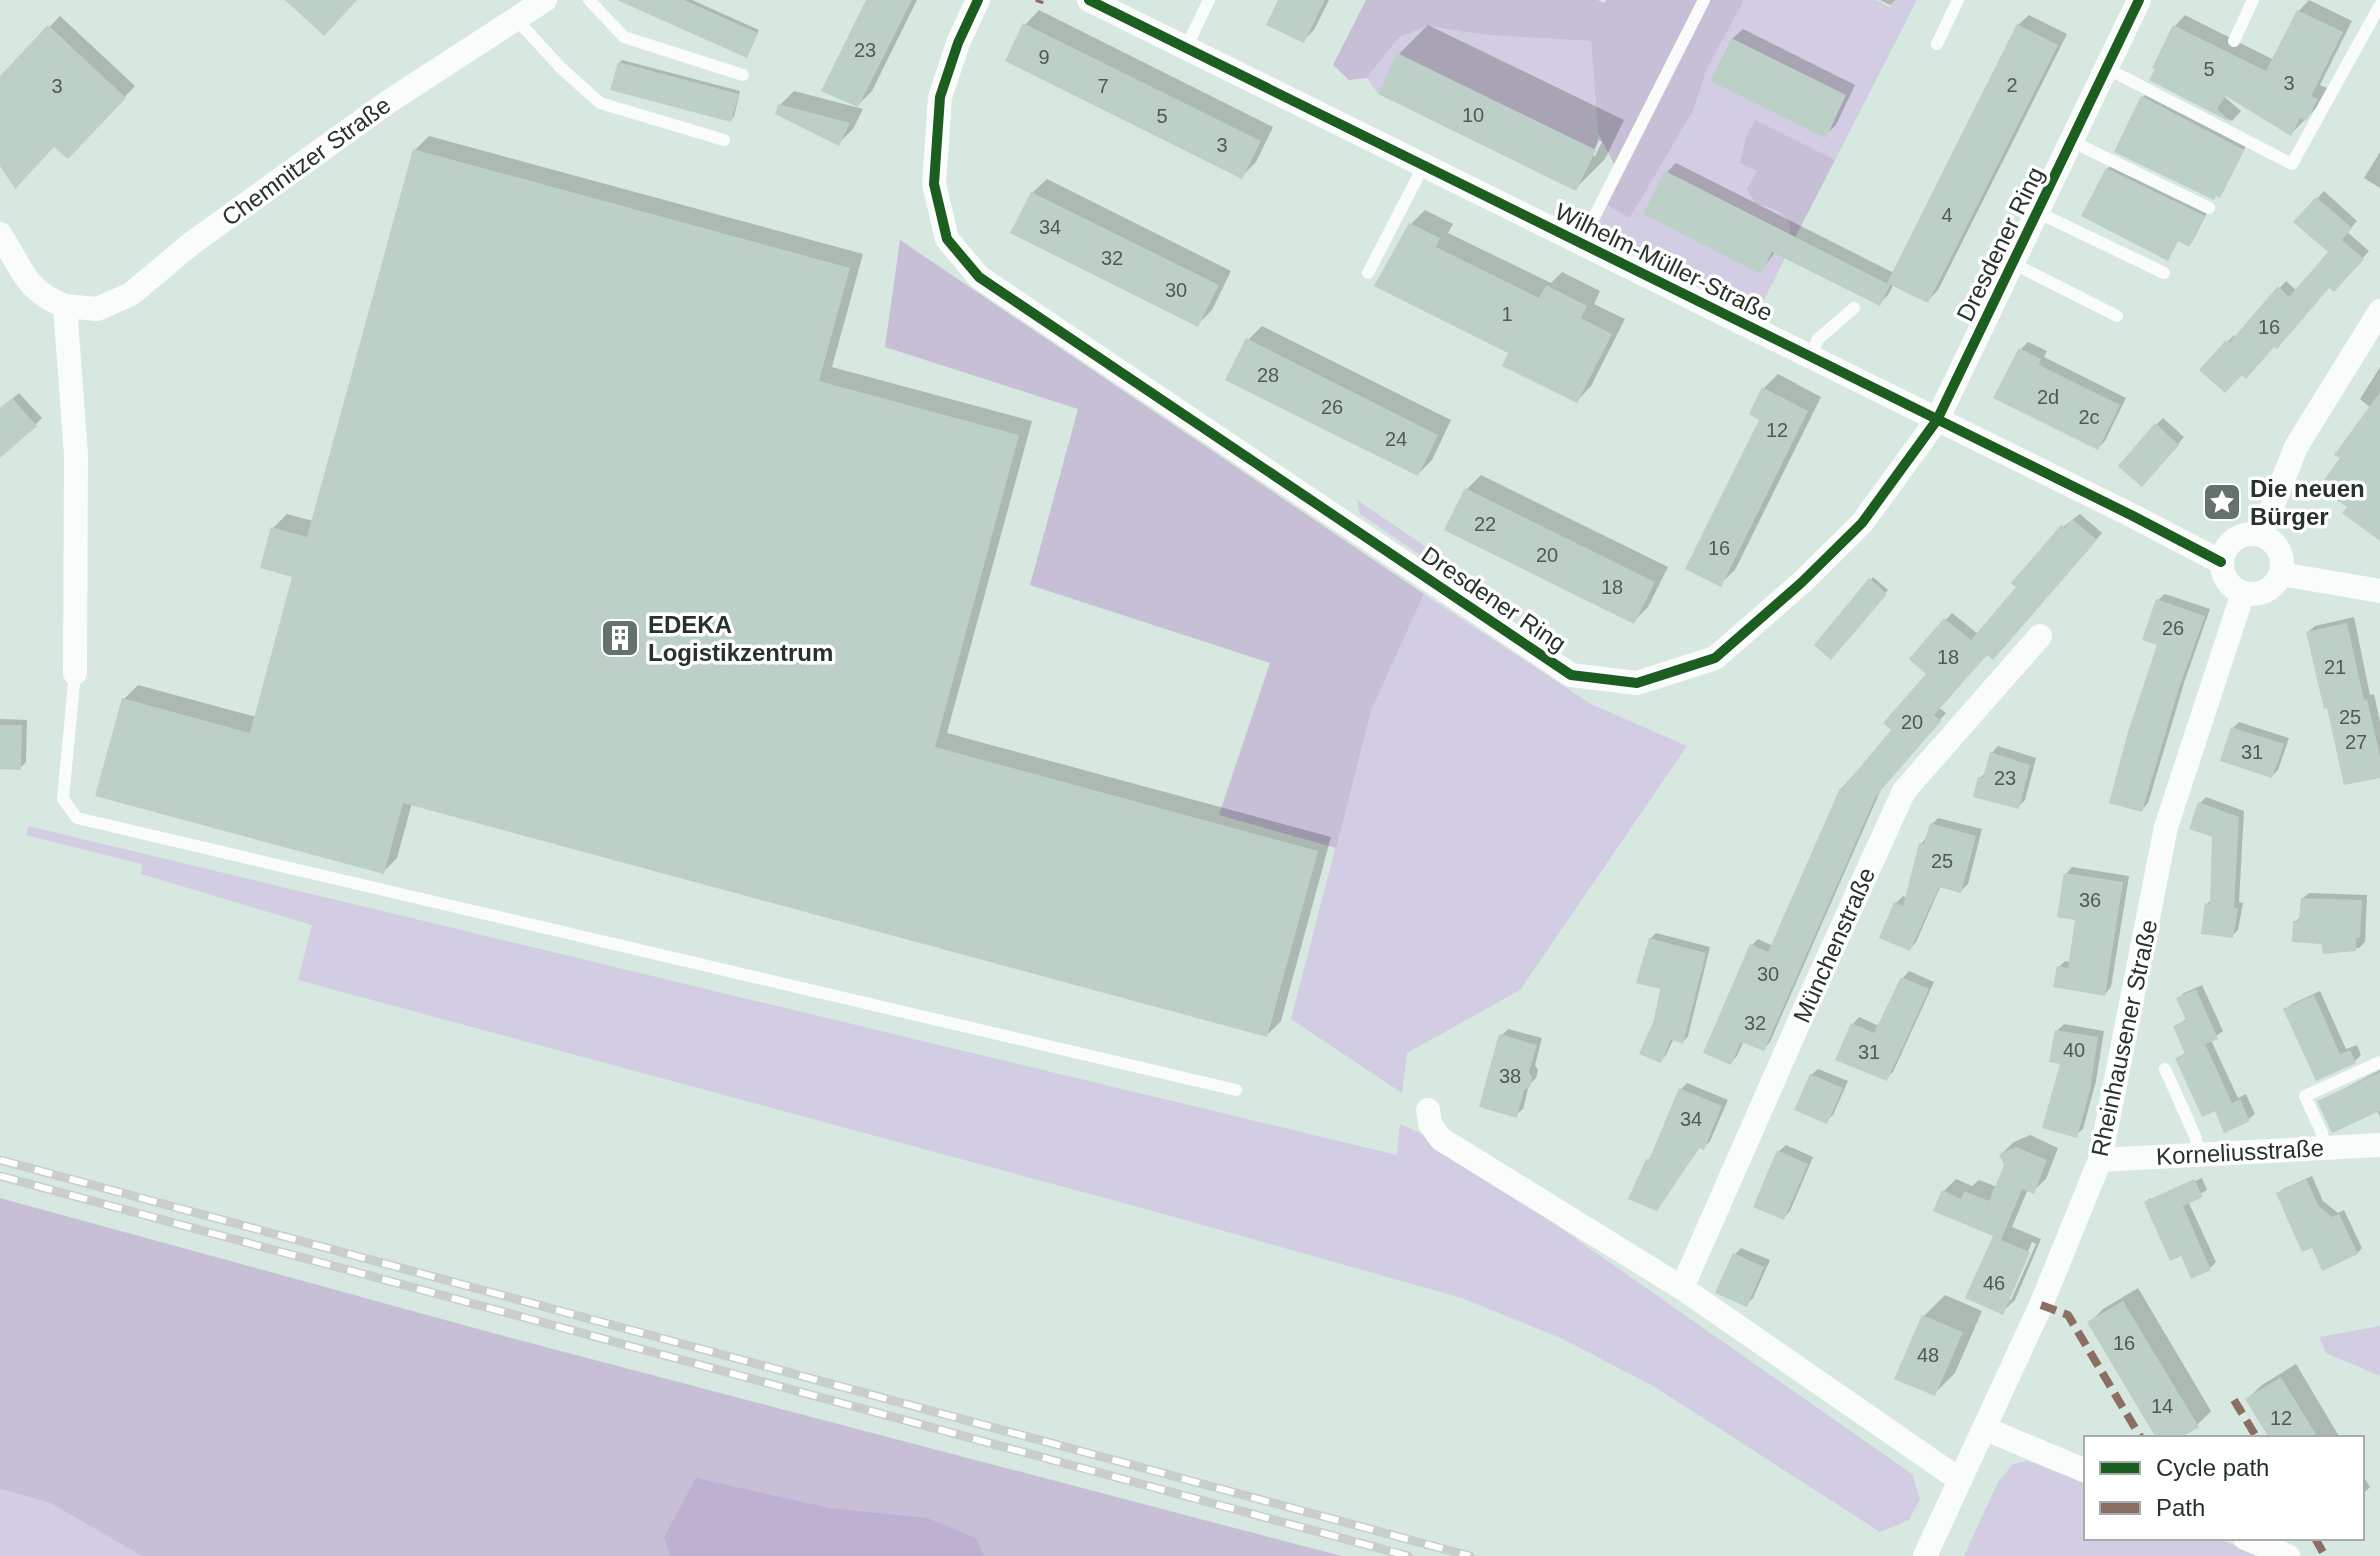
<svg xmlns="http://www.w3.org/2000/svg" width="2380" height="1556" font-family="Arial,sans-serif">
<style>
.green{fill:#d2cde2;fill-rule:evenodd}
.forest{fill:#c6bfd6}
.water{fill:#beb0d0}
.shadow{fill:#0003;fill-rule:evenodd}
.building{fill:#bcd0c7}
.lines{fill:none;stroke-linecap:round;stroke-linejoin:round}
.lane{stroke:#f9fcfa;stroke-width:12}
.street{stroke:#f9fcfa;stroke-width:24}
.rail-casing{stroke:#c8cecb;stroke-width:9}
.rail{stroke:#fff;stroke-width:6;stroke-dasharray:18;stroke-linecap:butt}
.quiet{stroke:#8d6e63;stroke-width:8;stroke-dasharray:16 8;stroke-linecap:butt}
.cycleway-casing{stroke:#fff;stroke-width:15}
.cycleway{stroke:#1b5e20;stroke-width:10}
.labels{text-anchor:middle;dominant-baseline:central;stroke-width:7;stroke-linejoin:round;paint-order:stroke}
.number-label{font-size:20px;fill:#4d5c55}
.street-label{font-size:24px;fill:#26332d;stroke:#fff}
.poi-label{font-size:24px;font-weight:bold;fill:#26332d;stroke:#fff;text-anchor:start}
</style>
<rect width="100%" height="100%" fill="#d6e8df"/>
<!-- green -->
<path class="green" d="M1744,0H1876L1890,7L1894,0H1917L1835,160L1755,121L1741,163L1757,171V204C1764,206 1774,206 1781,211C1806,232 1770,287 1758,310L1590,227L1612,184L1630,218L1694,109L1706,71ZM1730,39L1846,95L1826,137L1710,81ZM1665,171L1782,230L1761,273L1644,214Z
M1428,26L1487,35L1591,41L1598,133L1596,150L1397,54L1378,94L1367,78L1399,37Z
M1310,468L1444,559L1439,568L1360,514L1357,500Z
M1424,594L1591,704L1687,746L1520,990L1407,1053L1402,1093L1291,1019L1371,711Z
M28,826L1397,1155L1400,1124L1436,1141L1912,1474L1920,1499L1909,1520L1880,1532L1655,1387L1563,1339L1462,1298L1146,1209L298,980L312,925L141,874L142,864L26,835Z
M2380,1326V1376L2326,1353L2319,1337Z
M2027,1461L2086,1483V1538H2217L2260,1556H1964L1998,1482L2013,1464Z
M0,1489L50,1503L142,1556H0Z"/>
<!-- forest -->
<path class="forest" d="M1366,0H1598L1604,3L1606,0H1744L1706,71L1694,109L1630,218L1607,205L1615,166L1598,133L1591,41L1487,35L1428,26L1399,37L1367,78L1349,80L1333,65Z
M1755,120L1835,160L1781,265C1793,230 1799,213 1756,204L1747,189L1757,171L1740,163L1746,137Z
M900,240L1424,594L1371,711L1336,848L1219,815L1270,663L1030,585L1078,409L885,347Z
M0,1198L515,1339L1341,1556H142L50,1503L0,1489Z"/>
<!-- water -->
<path class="water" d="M696,1478L829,1508L927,1518L976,1538L984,1556H670L664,1537Z"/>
<!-- shadow -->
<path class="shadow" d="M648,0H692L759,30L749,53Z
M868,0H917L872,91L858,105Z
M1281,0H1329L1314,30L1303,41Z
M1880,0H1895L1890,5Z
M2309,0L2352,21L2320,85L2327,88L2316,108L2291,134L2222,92L2220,93L2241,111L2232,121L2152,79L2175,26L2185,15L2274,60L2299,11Z
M1039,10L1273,127L1256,162L1242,176L1025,25Z
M2029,15L2067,34L1938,290L1928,301L1894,284L1888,295L1879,304L1775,252L1761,271L1667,172L1676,163L1894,273L2018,25Z
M60,16L135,86L68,156L55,144L0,162V79Z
M1428,25L1624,120L1605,159L1576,188L1399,54ZM1599,140L1602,142L1595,156H1591Z
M1743,29L1855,85L1836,125L1825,135L1732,39Z
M622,60L740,91L734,117L731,119L619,63Z
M794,91L863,109L853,129L839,143L780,105Z
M2145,95L2246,146L2222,193L2143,97Z
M429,136L863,254L832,367L1032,421L947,733L1331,837L1281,1021L1267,1035L412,803L397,858L383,872L124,699L138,685L256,717L295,576L273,528L287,514L313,521L415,150Z
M2380,152V188L2364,178Z
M2110,166L2207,213L2192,242L2189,245L2107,169Z
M1047,179L1231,271L1212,310L1198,324L1032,193Z
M2324,191L2357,221L2347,232L2369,251L2341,283L2330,285L2274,344L2242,372L2202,370L2234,335L2236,337L2286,281L2297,291L2331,252L2296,221Z
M1425,210L1453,224L1448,233L1551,283L1562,272L1600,291L1594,304L1625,319L1591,386L1577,401L1511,352L1411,224Z
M1262,326L1451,420L1432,460L1418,474L1248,340Z
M2028,342L2047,351L2044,357L2126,398L2105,441L2098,448L2021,349Z
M2380,367V538L2350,506L2342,458L2371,408L2360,399Z
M1778,374L1821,397L1735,570L1720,584L1762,419L1764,388Z
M19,393L42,418L35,425L0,439V410Z
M2163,418L2184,437L2149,478L2156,425Z
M1481,475L1668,567L1648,607L1634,621L1447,529L1467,489Z
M2080,514L2102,533L1999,651L1988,653L1939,708L1946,713L1882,787L1770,1042L1764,1049L1744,1040L1737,1056L1731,1062L1752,945L1758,939L1773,946L1841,789L1894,730L1929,673L1911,659L1952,613L1978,634L2018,587L2063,527Z
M1873,577L1888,590L1831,657L1817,645Z
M2165,594L2210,609L2185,680L2148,803L2142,810L2159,644L2158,600Z
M2354,617L2370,695L2374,694L2380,722V775L2329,706L2308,632L2315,626Z
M0,719L27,720L26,762L20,768L0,767Z
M2239,722L2289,738L2278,770L2272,776L2233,728Z
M1998,746L2036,758L2025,800L2018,807L1980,778L1987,771L1992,753Z
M2206,797L2244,811L2239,902L2243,903L2238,930L2232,936L2207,904L2212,899L2214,836L2200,803Z
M1938,818L1982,829L1968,884L1961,891L1941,885L1916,942L1910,949L1896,903L1903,896L1907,898L1921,844L1928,836L1932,824Z
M2072,867L2129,876L2111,987L2105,994L2059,967L2065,961L2071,962L2078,918L2066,874Z
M2309,893L2367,895L2365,942L2359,948L2325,951L2323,942L2295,922L2302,915V899Z
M1656,933L1710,947L1688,1036L1683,1042L1674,1038L1666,1055L1661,1061L1656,1021L1662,988L1650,939Z
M1909,971L1934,982L1893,1072L1886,1078L1853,1024L1859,1017L1879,1026L1903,978Z
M2202,985L2223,1031L2211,1040L2238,1098L2246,1094L2255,1114L2249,1119L2216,1109L2178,1059L2186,1052L2175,1027L2187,1018L2178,999L2184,993Z
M2320,991L2346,1049L2357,1045L2361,1055L2355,1061L2317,1079L2286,1010L2292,1004Z
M2064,1024L2104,1031L2096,1081L2083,1129L2076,1135L2057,1031Z
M1508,1029L1542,1038L1535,1065L1538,1070L1536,1078L1529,1085L1523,1109L1516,1115L1501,1036Z
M1818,1069L1848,1081L1833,1115L1826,1121L1811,1075Z
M2380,1070V1117L2377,1110L2320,1101Z
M1687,1083L1728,1100L1710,1141L1703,1148L1700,1147L1656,1209L1648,1160L1654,1154L1681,1089Z
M2030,1135L2058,1148L2046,1179L2033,1191L2028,1189L2012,1227L2041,1239L2015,1300L2002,1312L1995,1235L1943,1192L1956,1179L1972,1186L1979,1180L1997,1187L2006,1165L2001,1154L2014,1142ZM2032,1242L2036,1244L2011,1300H2007Z
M1786,1145L1813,1157L1790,1211L1783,1218L1779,1151Z
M2312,1176L2323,1201L2338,1213L2344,1210L2362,1248L2357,1253L2313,1245L2278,1194L2283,1189Z
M2202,1178L2207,1190L2188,1201L2216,1262L2210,1268L2182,1254L2146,1202L2150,1198V1201Z
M1741,1248L1770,1260L1753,1298L1746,1305L1735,1254Z
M2138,1288L2211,1411L2197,1425L2176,1438H2158L2089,1323L2103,1309Z
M1945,1295L1982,1311L1955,1373L1934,1394L1924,1316Z
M2296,1364L2340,1438H2271L2247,1399L2262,1385Z
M2362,1474L2370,1487L2362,1495Z"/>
<!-- building -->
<path class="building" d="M285,0H357L324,36Z
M617,0H684L758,33L747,58Z
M866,0H912L858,107L821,91Z
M1278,0H1325L1304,43L1266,25Z
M2297,10L2343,32L2311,96L2318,99L2306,121L2300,118L2291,136L2226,96L2217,109L2232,123L2149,80L2155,69L2152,68L2173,25L2266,71Z
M1023,23L1261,141L1242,179L1005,61Z
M2017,24L2058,45L1928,303L1887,283Z
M48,25L126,98L68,159L54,147L15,189L0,166V76Z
M1731,38L1846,95L1826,138L1710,81Z
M1397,53L1596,150L1576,191L1378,94Z
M618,62L739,94L731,122L610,90Z
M2141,96L2244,150L2220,198L2216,196L2214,200L2114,152Z
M778,104L850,123L839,146L775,114Z
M413,149L850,268L819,381L1019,435L935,747L1318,851L1267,1037L403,803L384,874L95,796L122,698L250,733L292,577L260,568L271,527L307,537Z
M2106,168L2205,216L2189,247L2178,241L2168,261L2081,216Z
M1665,171L1890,285L1880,306L1772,252L1761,274L1643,214Z
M1031,192L1219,285L1198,327L1010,233Z
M2316,197L2352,228L2342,240L2364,259L2334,292L2329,288L2277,349L2274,347L2246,379L2242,375L2225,393L2199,370L2226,340L2229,343L2278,286L2289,297L2328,252L2293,222Z
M1409,223L1440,238L1436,247L1539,298L1546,285L1587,306L1581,318L1612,334L1577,403L1502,366L1508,353L1374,286Z
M1246,338L1438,435L1418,476L1225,380Z
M2019,348L2041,359L2039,365L2120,405L2098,450L1993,398Z
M1762,387L1808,411L1721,587L1685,569L1759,420L1749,414Z
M2380,392V541L2342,513L2347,507L2319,487L2340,458L2334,455Z
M12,398L37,426L0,458V408Z
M2155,423L2179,445L2142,487L2118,466Z
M1465,488L1655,582L1634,624L1444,530Z
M2072,519L2097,540L1993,660L1987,655L1934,715L1941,721L1876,796L1764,1051L1741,1042L1731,1065L1703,1053L1750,944L1768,952L1840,788L1842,789L1891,730L1883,723L1926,674L1909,659L1944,618L1971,640L2016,587L2011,583L2061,525L2065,528Z
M1869,578L1887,594L1831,660L1814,645Z
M2156,599L2205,616L2179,688L2142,812L2109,803L2128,732L2157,645L2142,640Z
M2347,623L2364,700L2367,699L2380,756V778L2344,785L2327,708L2324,709L2306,632Z
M0,725H22L21,770L0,769Z
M2231,727L2284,744L2272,778L2220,761Z
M1990,752L2030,765L2019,809L1973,797L1978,777L1983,778Z
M2198,802L2239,817L2234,908H2238L2233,938L2201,934L2205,903L2210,904L2212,837L2189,829Z
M1930,823L1976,836L1961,893L1939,887L1910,951L1879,938L1894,902L1903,906L1919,843L1924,844Z
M2064,873L2123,882L2105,996L2053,987L2057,966L2068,968L2075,920L2057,917Z
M2301,898L2362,900L2360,938H2356V951L2323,954L2321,944L2292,942L2293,921H2299Z
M1649,938L1706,953L1683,1044L1671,1039L1661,1063L1639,1054L1654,1020L1660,989L1636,983Z
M1901,977L1929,989L1887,1081L1835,1060L1851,1023L1874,1033Z
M2196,989L2218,1039L2205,1044L2232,1103L2240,1099L2250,1121L2224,1133L2215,1111L2202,1117L2175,1058L2185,1054L2173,1026L2186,1020L2176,998Z
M2314,995L2340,1054L2350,1050L2356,1063L2316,1081L2283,1009Z
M2055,1030L2098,1037L2090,1090L2077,1138L2042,1128L2060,1064L2049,1062Z
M1499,1034L1537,1045L1529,1072L1532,1077L1530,1087L1524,1090L1517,1118L1479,1107Z
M2380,1072V1111L2332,1133L2317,1101Z
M1810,1074L1843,1088L1827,1124L1794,1110Z
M1679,1088L1722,1106L1704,1150L1699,1148L1657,1211L1628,1199L1646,1159L1649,1160Z
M2016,1147L2047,1160L2034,1194L2022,1189L2001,1240L2030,1252L2003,1315L1965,1298L1993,1236L1933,1211L1942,1190L1961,1199L1964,1191L1989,1201L2004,1165L1999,1154Z
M1777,1150L1808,1164L1784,1220L1753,1207Z
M2194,1179L2203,1197L2183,1206L2211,1270L2191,1279L2181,1256L2170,1261L2144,1202Z
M2306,1179L2319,1206L2332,1217L2339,1214L2358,1254L2322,1271L2312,1248L2302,1252L2276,1193Z
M1733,1253L1764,1267L1747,1307L1715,1293Z
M2123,1301L2199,1427L2180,1438H2156L2087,1322Z
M1922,1315L1963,1332L1935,1396L1894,1379Z
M2281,1377L2318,1438H2269L2245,1399Z"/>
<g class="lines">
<!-- lane -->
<path class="lane" d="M589,0L624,37L743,75
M516,19L562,69L600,103L724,140
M2234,41L2253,0
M1937,44L1958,0
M1186,48L1209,0
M2106,68L2292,164L2380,5
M2071,141L2209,208
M2037,212L2164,273
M1581,243L1704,0
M2012,263L2117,316
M1368,273L1424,165
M1810,357L1818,339L1854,308
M75,673L63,799L77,818L1236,1090
M2165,1069L2196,1138L2198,1153
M2322,1148V1133L2305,1096L2380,1062"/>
<!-- street -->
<path class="street" d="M978,0L958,43L940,97L934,184L947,239L979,277L1571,675L1637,683L1715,658L1801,583L1862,523L1937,420L2139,0
M1089,0L2133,516L2221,562
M0,234C22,268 25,291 65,306L76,454L75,673
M65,306L97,309L131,294L192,243L388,102L545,0
M2222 564a30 30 0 1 1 60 0a30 30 0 1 1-60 0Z
M2261,535L2296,447L2380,311
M2281,574L2380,591
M1428,1110L1430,1124L1441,1139L1682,1288L1960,1480
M2100,1160L2380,1145
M1682,1288L1807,1004L1904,791L2040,636
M1986,1429L2086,1471
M2245,1538L2288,1556
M1925,1556L2041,1305L2100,1160L2166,827L2243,593"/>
<!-- rail casing -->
<g class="rail-casing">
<path id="rail" d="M0,1160L1470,1556
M0,1176L1408,1556"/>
</g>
<!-- rail -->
<use href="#rail" class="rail"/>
<!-- quiet -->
<path class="quiet" d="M1039,3L1040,0
M2041,1305L2068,1315L2141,1438
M2234,1400L2257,1438
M2315,1538L2325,1556"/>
<!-- cycleway casing -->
<g class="cycleway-casing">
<path id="cycleway" d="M978,0L958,43L940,97L934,184L947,239L979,277L1571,675L1637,683L1715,658L1801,583L1862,523L1937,420L2139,0
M1089,0L2133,516L2221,562"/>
</g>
<!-- cycleway -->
<use href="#cycleway" class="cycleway"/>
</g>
<!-- icons -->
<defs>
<g id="sight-square" transform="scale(2)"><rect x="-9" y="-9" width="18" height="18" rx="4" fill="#64726b" stroke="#fff"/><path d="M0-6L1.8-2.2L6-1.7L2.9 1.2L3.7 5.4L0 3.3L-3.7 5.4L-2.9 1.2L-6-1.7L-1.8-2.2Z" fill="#fff"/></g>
<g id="building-square" transform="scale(2)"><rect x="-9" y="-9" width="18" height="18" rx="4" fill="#64726b" stroke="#fff"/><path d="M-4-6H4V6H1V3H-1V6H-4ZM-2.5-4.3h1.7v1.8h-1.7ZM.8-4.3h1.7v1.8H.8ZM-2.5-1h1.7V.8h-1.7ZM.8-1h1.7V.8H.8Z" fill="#fff"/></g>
</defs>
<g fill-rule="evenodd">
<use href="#sight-square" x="2222" y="502"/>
<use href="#building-square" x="620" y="638"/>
</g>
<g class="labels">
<!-- number labels -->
<g class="number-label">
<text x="865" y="50">23</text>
<text x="1044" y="57">9</text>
<text x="2209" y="69">5</text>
<text x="2289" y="83">3</text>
<text x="2012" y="85">2</text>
<text x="57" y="86">3</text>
<text x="1103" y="86">7</text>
<text x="1473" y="115">10</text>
<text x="1162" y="116">5</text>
<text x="1222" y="145">3</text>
<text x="1947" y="215">4</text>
<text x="1050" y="227">34</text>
<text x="1112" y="258">32</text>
<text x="1176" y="290">30</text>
<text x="1507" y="314">1</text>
<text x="2269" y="327">16</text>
<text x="1268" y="375">28</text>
<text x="2048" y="397">2d</text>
<text x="1332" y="407">26</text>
<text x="2089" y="417">2c</text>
<text x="1777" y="430">12</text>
<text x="1396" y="439">24</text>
<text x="1485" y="524">22</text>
<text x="1719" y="548">16</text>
<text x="1547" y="555">20</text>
<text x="1612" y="587">18</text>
<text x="2173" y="628">26</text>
<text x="1948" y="657">18</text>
<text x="2335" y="667">21</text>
<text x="2350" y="717">25</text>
<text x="1912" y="722">20</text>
<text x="2356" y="742">27</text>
<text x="2252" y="752">31</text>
<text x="2005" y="778">23</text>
<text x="1942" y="861">25</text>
<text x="2090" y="900">36</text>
<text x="1768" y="974">30</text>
<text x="1755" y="1023">32</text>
<text x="2074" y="1050">40</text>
<text x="1869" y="1052">31</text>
<text x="1510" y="1076">38</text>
<text x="1691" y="1119">34</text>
<text x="1994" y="1283">46</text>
<text x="2124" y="1343">16</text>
<text x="1928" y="1355">48</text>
<text x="2162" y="1406">14</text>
<text x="2281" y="1418">12</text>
</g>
<!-- street labels -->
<g class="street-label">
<text transform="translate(306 161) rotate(-36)">Chemnitzer Straße</text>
<text transform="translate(2000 244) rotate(-64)">Dresdener Ring</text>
<text transform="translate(1664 262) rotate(26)">Wilhelm-Müller-Straße</text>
<text transform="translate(1494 599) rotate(34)">Dresdener Ring</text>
<text transform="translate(1834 945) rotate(-66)">Münchenstraße</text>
<text transform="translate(2124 1038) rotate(-78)">Rheinhausener Straße</text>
<text transform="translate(2240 1152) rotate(-3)">Korneliusstraße</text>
</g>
<!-- poi labels -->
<g class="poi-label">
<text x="2250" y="488">Die neuen<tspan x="2250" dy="28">Bürger</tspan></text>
<text x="648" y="624">EDEKA<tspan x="648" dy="28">Logistikzentrum</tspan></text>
</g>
</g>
<!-- legend -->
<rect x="2084" y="1436" width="280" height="104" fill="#ffffff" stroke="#a8adab" stroke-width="2"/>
<rect x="2100" y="1462" width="40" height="12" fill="#1b5e20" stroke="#a8adab" stroke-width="2"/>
<text x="2156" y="1476" font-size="24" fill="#26332d">Cycle path</text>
<rect x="2100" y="1502" width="40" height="12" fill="#8d6e63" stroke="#a8adab" stroke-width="2"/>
<text x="2156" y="1516" font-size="24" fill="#26332d">Path</text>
</svg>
